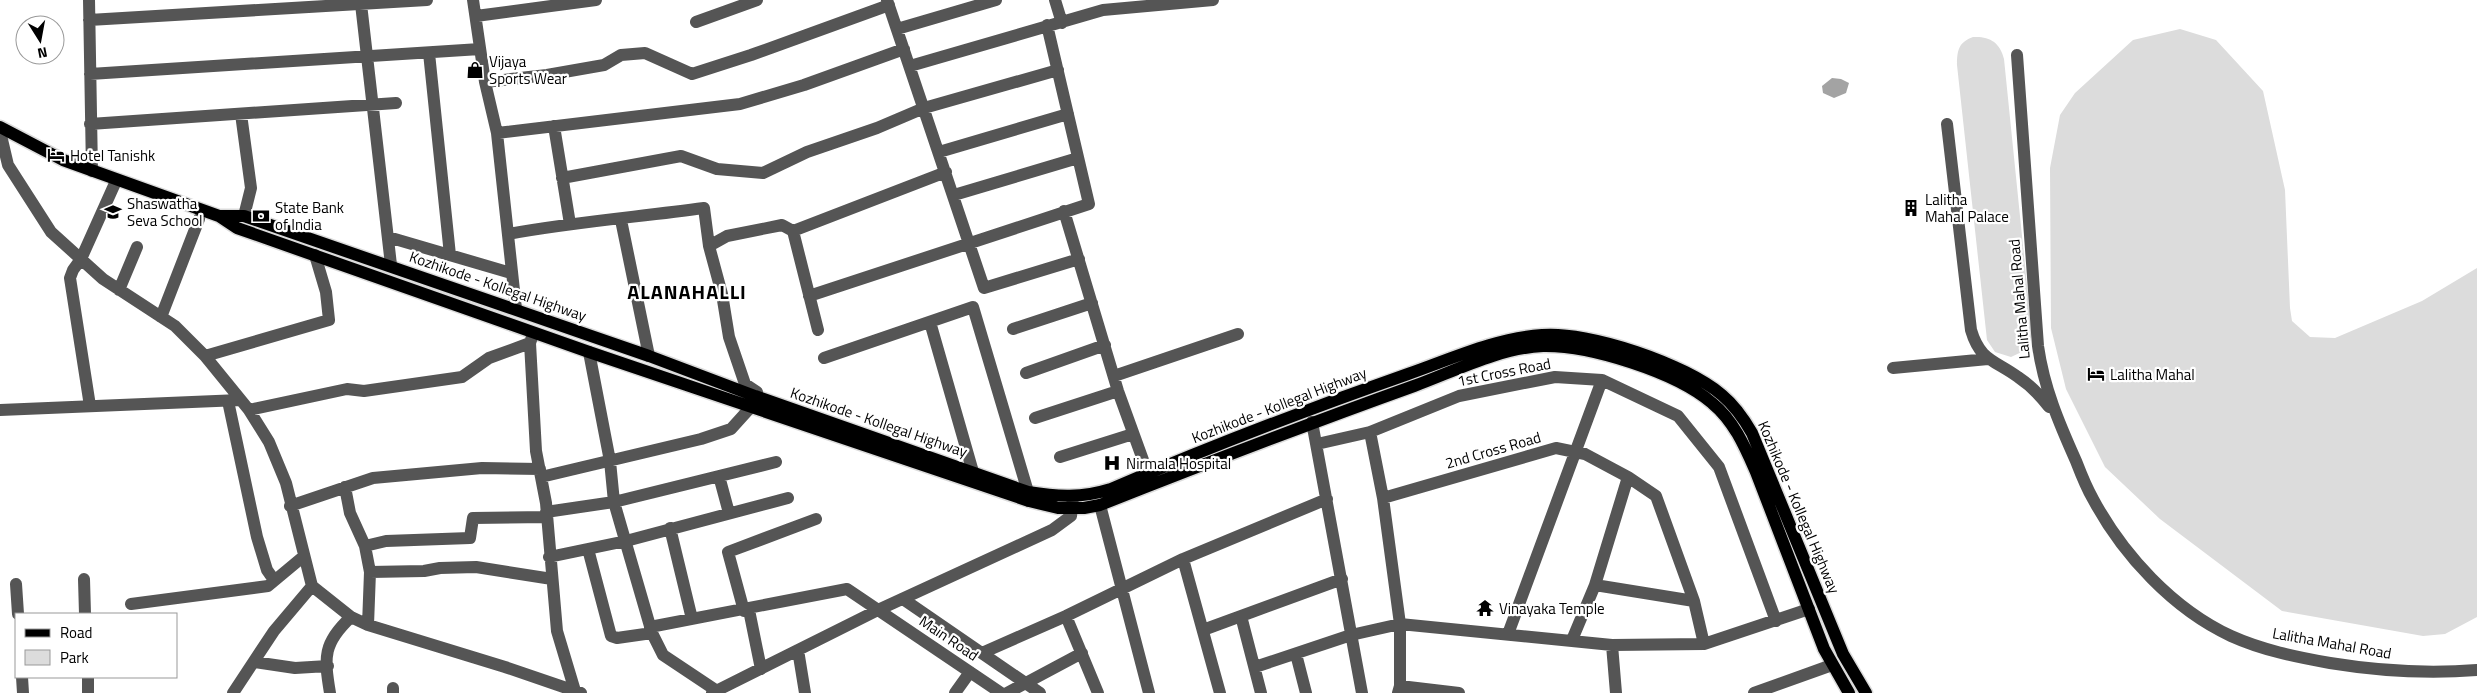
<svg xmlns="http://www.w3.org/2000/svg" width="2477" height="693" font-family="'Titillium Web',sans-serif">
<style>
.green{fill:#dcdcdc}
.water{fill:#a3a3a3}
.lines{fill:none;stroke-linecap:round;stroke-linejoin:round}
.major-casing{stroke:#dbdbdb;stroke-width:15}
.minor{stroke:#555;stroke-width:12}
.major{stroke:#000;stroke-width:12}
.labels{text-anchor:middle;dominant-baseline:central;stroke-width:4.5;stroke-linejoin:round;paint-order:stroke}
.poi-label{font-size:15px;fill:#000;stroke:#fff;text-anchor:start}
.street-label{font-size:15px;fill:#000;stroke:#fff}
.district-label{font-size:20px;font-weight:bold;letter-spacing:1px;fill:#000;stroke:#fff}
</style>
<rect width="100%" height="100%" fill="#fff"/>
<!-- green -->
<path class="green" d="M2180,29L2216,40L2263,91L2285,190L2290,308L2292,321L2310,337L2335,338L2422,301L2477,268V617L2445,634L2423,636L2282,611L2160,519L2105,467L2066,389L2051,328L2050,168L2060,115L2075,93L2133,40Z
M1973,37C1989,36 2000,42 2004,59L2032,334L2028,349L2011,357L1995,352L1987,340L1957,65C1957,50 1959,42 1973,37Z"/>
<!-- water -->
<path class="water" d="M1832,78L1841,79L1849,83L1846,93L1834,98L1823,93L1822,86Z"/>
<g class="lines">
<!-- major casing -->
<g class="major-casing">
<path id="major" d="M0,127L63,160L219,216L237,228L589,352L1029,501L1058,508H1084L1100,505C1204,464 1308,424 1414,386C1455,371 1499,348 1543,346C1590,345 1676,372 1712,403C1734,421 1745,447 1756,472L1824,649L1849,693
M219,216H244L649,356L755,396L1028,492C1058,497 1082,498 1111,489C1209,447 1308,409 1408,374C1451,359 1496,338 1542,335C1589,331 1686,364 1722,395C1734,405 1744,419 1752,433L1843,654L1866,693"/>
</g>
<!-- minor -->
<path class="minor" d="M89,0L92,171
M473,0L485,82L497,133L516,309
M887,0L984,288L1079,259
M1055,0L1062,23
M361,4L391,265
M476,16L596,0
M89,20L427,0
M696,22L757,0
M897,29L996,0
M429,53L450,255
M2017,55L2038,346C2044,388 2059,423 2076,461C2081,474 2086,487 2093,499C2123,555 2173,609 2231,636C2262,650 2296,657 2330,663C2379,671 2427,674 2477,670
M910,66L1103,10L1213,0
M90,74L480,49
M485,82L547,75L604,65L621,55L645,53L692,74L751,55L889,5
M241,114L251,188L244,216
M90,124L396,103
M1947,124L1971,330C1980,361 1995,360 2018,377C2030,385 2040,395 2049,407
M554,126L570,224
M0,131L8,165L51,232L103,279L175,326L205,356L249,410L269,442L286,483L312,586L351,617L368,625L505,667L581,693
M497,133L740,104L804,85L904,49
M939,152L1068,114
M562,178L681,156L717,169L763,173L807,152L877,128L924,108L1058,70
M954,195L1078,158
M1064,211L1118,391L1151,482
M621,220L649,356
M793,231L818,330
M508,234C573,222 638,217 704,208L709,246L722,294L729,337L745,384L757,392L755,396
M388,237L511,273
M709,246L727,236L782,225L793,231L946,172
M119,290L137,247
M809,296L1089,204L1047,25
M161,317L199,219
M930,322L973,472
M1013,329L1092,303
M530,343L536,451L546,503L557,631L575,691
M589,352L610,461L614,502L652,633L663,655L717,691L718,693
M205,356L329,320L326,292L315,255
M824,358L973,307L1028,492L1029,501
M1893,368L1988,359
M1026,373L1105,345
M1114,376L1238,334
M228,401L257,537L267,570L274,580
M90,406L70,278L73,270L81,259L116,181
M0,410L240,400
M249,410L347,389L364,391L462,377L489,358L530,343L532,337
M1035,418L1118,391
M1312,422L1362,693
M1370,432L1383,498L1400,624V686L1398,693
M1317,444L1370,432L1459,396L1555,377L1602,380L1678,416L1719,467L1776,621
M1060,457L1133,434
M719,476L729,513
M541,477L701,439L731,429L750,408
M345,487L350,513L365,546L370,572L368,625
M1383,498L1556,448L1585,454L1628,477L1656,496L1694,601L1704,644
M1100,505L1149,693
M290,506L373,478L482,468L540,469
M546,512L614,502L776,462
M670,528L692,619
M365,546L386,541L470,538L473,518L547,517
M588,549L611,636L617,638L652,633
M549,557L626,541L788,498
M1183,559L1220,693
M370,572L424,571L440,568L476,567L552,579
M84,579L85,614
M16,584L18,614
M1595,585L1694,601
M903,599L1040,693
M131,604L268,586L304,556
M749,610L761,669
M744,611L728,552L816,519
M1066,616L1098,693
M1241,616L1261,693
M650,627L847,589L1001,693
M1203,630L1342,579
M1508,634L1602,380
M1572,640L1595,585L1628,477
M1612,645L1616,693
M798,650L805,693
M982,653L1066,616L1183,559L1327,499
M1296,654L1306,693
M254,662L295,668L328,666
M1255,667L1351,635L1400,624L1612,645L1704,644L1809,609
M22,677L23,693
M88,677V693
M1400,686L1459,693
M393,688V693
M233,693L274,631L312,586
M330,693C324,657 323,643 351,617
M712,693L878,610L1052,530L1071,516L1073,497
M955,693L970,672
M1007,693L1082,653
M1754,693L1832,665"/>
<!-- major -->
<use href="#major" class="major"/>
</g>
<!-- icons -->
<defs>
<g id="shop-bare" transform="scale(1.35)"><path d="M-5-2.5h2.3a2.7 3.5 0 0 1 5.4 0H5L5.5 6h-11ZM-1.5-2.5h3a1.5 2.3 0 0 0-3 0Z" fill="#000" stroke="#fff" stroke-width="2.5" paint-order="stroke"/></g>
<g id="hotel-bare" transform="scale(1.35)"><path d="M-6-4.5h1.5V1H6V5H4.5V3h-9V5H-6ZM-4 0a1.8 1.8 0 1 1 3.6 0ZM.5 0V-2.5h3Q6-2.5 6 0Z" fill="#000" stroke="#fff" stroke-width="2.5" paint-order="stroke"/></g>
<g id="building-bare" transform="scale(1.35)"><path d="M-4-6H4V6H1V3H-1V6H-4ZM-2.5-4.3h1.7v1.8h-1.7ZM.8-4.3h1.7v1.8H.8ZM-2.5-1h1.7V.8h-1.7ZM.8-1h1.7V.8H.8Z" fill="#000" stroke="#fff" stroke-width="2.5" paint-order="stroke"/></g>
<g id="school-bare" transform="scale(1.35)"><path d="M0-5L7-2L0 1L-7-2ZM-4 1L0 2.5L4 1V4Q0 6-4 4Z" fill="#000" stroke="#fff" stroke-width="2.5" paint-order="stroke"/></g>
<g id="bank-bare" transform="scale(1.35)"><path d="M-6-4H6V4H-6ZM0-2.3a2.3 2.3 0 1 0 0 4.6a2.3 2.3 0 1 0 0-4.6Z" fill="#000" stroke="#fff" stroke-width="2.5" paint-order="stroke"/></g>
<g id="hospital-bare" transform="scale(1.35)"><path d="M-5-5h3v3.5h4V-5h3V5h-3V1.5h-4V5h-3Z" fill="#000" stroke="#fff" stroke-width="2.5" paint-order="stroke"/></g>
<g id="temple-bare" transform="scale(1.35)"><path d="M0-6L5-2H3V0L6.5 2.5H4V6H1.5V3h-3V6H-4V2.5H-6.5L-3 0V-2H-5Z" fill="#000" stroke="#fff" stroke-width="2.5" paint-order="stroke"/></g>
</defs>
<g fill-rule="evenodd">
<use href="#shop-bare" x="475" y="70"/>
<use href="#hotel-bare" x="56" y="155"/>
<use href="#building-bare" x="1911" y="208"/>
<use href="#school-bare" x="113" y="212"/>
<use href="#bank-bare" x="261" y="216"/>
<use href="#hotel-bare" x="2096" y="374"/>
<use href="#hospital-bare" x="1112" y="463"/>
<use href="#temple-bare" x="1485" y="608"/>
</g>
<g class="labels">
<!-- poi labels -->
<g class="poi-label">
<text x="489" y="61">Vijaya<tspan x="489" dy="17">Sports Wear</tspan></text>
<text x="70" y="155">Hotel Tanishk</text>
<text x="1925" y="199">Lalitha<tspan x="1925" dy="17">Mahal Palace</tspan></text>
<text x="127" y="203">Shaswatha<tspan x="127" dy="17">Seva School</tspan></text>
<text x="275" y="207">State Bank<tspan x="275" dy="17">of India</tspan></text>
<text x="2110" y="374">Lalitha Mahal</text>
<text x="1126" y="463">Nirmala Hospital</text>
<text x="1499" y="608">Vinayaka Temple</text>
</g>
<!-- street labels -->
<g class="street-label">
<text transform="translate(498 286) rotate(19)">Kozhikode - Kollegal Highway</text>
<text transform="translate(2019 299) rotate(-95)">Lalitha Mahal Road</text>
<text transform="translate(1504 372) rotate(-11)">1st Cross Road</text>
<text transform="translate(1279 405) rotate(-21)">Kozhikode - Kollegal Highway</text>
<text transform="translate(879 422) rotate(19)">Kozhikode - Kollegal Highway</text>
<text transform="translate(1493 450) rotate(-16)">2nd Cross Road</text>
<text transform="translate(1799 507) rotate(67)">Kozhikode - Kollegal Highway</text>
<text transform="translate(949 638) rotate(34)">Main Road</text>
<text transform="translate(2332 643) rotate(10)">Lalitha Mahal Road</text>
</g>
<!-- district labels -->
<g class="district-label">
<text x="687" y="291">ALANAHALLI</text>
</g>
</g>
<!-- legend -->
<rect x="15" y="613" width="162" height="65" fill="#ffffff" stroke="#999999"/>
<rect x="25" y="629" width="25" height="8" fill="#000000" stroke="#999999"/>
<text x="60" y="638" font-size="15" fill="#000000">Road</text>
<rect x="25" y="650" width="25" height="15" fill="#dcdcdc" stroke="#999999"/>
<text x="60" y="663" font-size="15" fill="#000000">Park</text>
<!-- north arrow -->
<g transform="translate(40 40) rotate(169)"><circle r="24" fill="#ffffff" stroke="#999999"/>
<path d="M0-4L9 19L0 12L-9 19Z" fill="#000000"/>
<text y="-8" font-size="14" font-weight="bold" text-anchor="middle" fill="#000000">N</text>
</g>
</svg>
